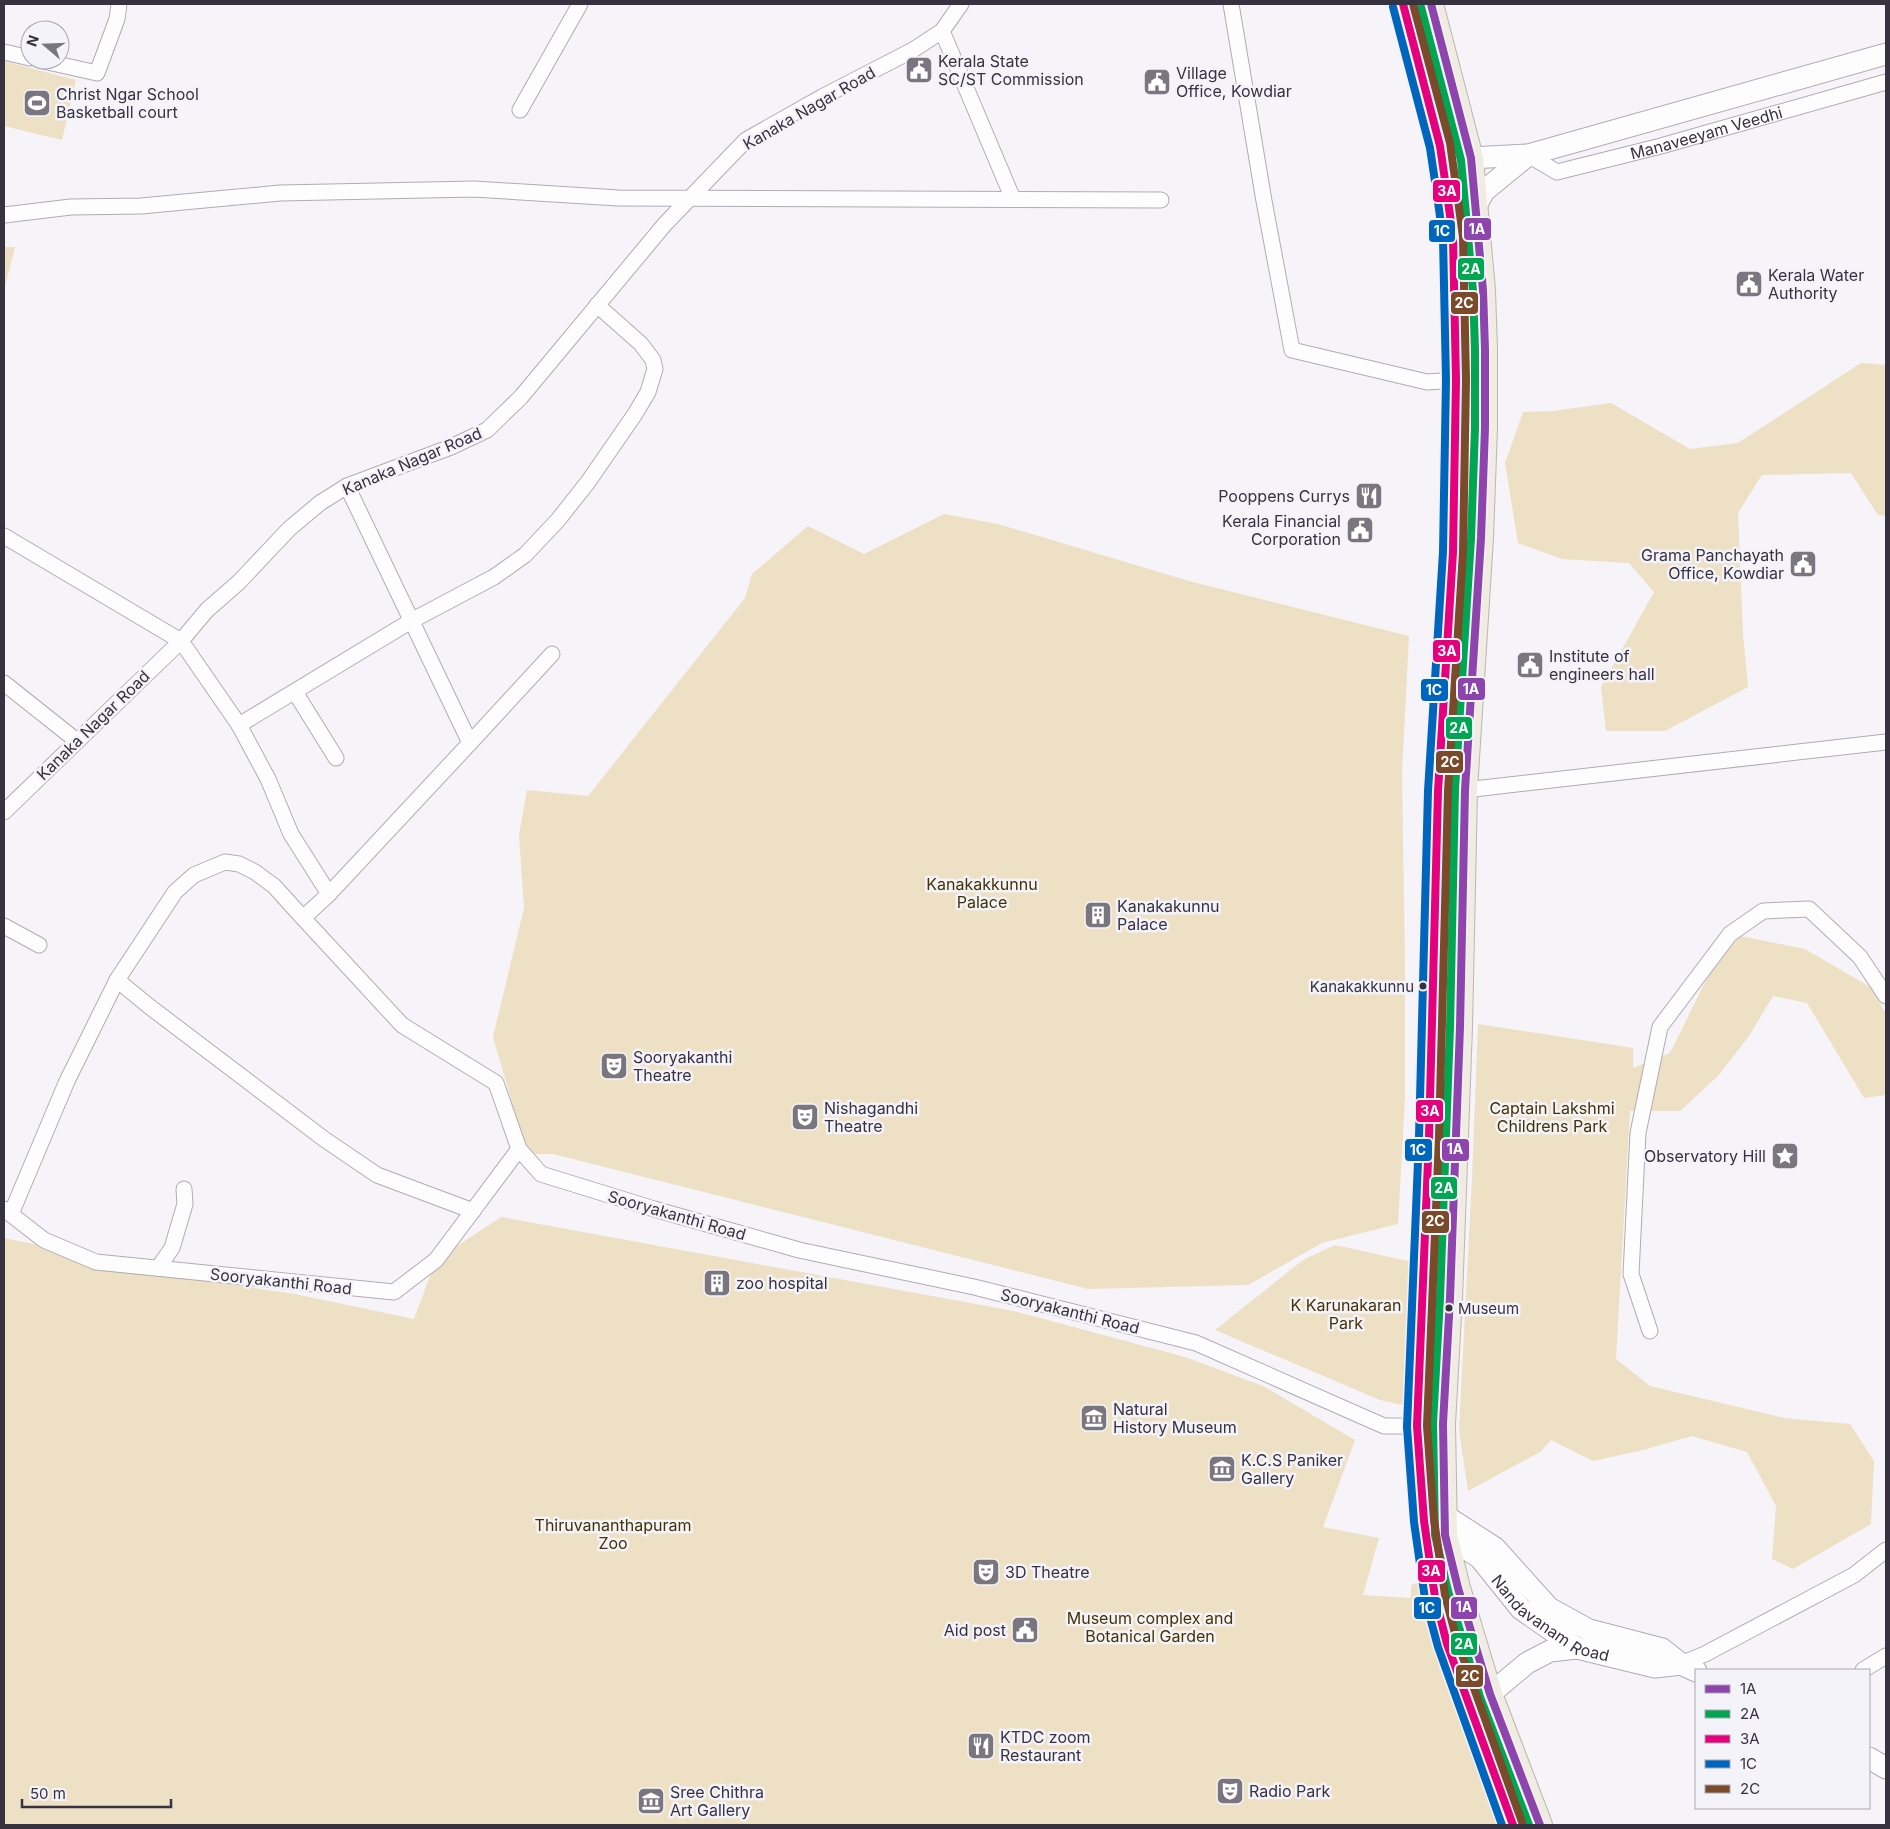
<svg xmlns="http://www.w3.org/2000/svg" width="1890" height="1829" font-family="Inter,sans-serif">
<style>
.green{fill:#ede0c4}
.lines{fill:none;stroke-linecap:round;stroke-linejoin:round}
.street-casing{stroke:#afacb4;stroke-width:17}
.secondary-casing{stroke:#afacb4;stroke-width:23}
.primary-casing{stroke:#bdb6a9;stroke-width:26}
.street{stroke:#fefdfe;stroke-width:15}
.secondary{stroke:#fefdfe;stroke-width:21}
.primary{stroke:#f0ece4;stroke-width:24}
.bus-1-casing{stroke:#f5f3fa;stroke-width:11}
.bus-2-casing{stroke:#f5f3fa;stroke-width:11}
.bus-3-casing{stroke:#f5f3fa;stroke-width:11}
.bus-4-casing{stroke:#f5f3fa;stroke-width:11}
.bus-5-casing{stroke:#f5f3fa;stroke-width:11}
.bus-1{stroke:#8e44ad;stroke-width:8}
.bus-2{stroke:#00a651;stroke-width:8}
.bus-3{stroke:#e5007d;stroke-width:8}
.bus-4{stroke:#0065bd;stroke-width:8}
.bus-5{stroke:#7a4b2a;stroke-width:8}
.bus-dot{fill:#37323f;stroke:#f5f3fa;stroke-width:2}
.labels{text-anchor:middle;dominant-baseline:central;stroke-width:5;stroke-linejoin:round;paint-order:stroke}
.bus-label{font-size:15px;fill:#37323f;stroke:#f5f3fa;text-anchor:end}
.poi-label{font-size:16px;fill:#37323f;stroke:#f5f3fa;text-anchor:start}
.street-label{font-size:16px;fill:#37323f;stroke:#f5f3fa}
.park-label{font-size:16px;fill:#433300;stroke:#f5f3fa}
.line-badge{stroke:#f5f3fa;stroke-width:2}
.badge-label{font-size:14px;text-anchor:middle;font-weight:bold;fill:#fff}
</style>
<rect width="100%" height="100%" fill="#f6f4f9"/>
<!-- green -->
<path class="green" d="M4,61L76,80L62,140L4,126Z
M4,247H15L4,291Z
M1861,363L1886,365V516L1878,515L1851,473L1762,475L1738,513L1743,634L1748,687L1665,731H1606L1601,687L1654,592L1629,563L1562,559L1518,543L1505,463L1523,412L1553,411L1611,403L1690,449L1738,443Z
M944,514L998,524L1189,581L1409,636L1402,774L1405,963V1098L1398,1224L1322,1243L1248,1285L1088,1289L553,1154H527L493,1037L524,908L519,835L527,790L588,796L745,598L752,574L808,526L864,554Z
M1740,936L1805,949L1872,988L1886,1014V1095L1864,1098L1807,1003L1773,996L1749,1036L1718,1076L1680,1111H1630L1616,1359L1650,1386L1784,1418L1850,1424L1874,1461L1871,1524L1793,1569L1772,1559L1776,1506L1747,1452L1692,1436L1643,1450L1593,1461L1551,1440L1540,1452L1468,1491L1459,1430L1472,1177L1478,1024L1633,1048V1068L1670,1053L1712,968Z
M501,1217L1014,1311L1185,1357L1263,1386L1355,1440L1323,1527L1379,1538L1363,1595L1411,1598V1585L1427,1580L1507,1825H4V1238L260,1289L295,1294L414,1319L436,1260Z
M1335,1245L1417,1263L1407,1406L1380,1400L1215,1330L1303,1260Z"/>
<g class="lines">
<!-- street casing -->
<g class="street-casing">
<g id="street">
<path d="M1231,4L1264,201L1292,350L1427,382L1456,380"/>
<path d="M942,31L1013,199"/>
<path d="M4,52L30,58"/>
<path d="M39,60L97,73L117,19L119,4"/>
<path d="M520,110L580,4"/>
<path id="s1" d="M1528,155L1557,172L1661,146L1886,82"/>
<path d="M4,215L71,207L141,206L280,193L474,189L618,198L1161,200"/>
<path d="M347,486L470,743L329,894L303,918L402,1025L496,1083L519,1149"/>
<path d="M4,536L181,641L239,725L268,779L291,834L329,894"/>
<path d="M4,683L77,741"/>
<path d="M295,692L336,758"/>
<path d="M239,725L411,621L494,577L525,555L558,520L588,482L635,414L648,392L655,369L653,360L641,344L597,305"/>
<path d="M470,743L552,654"/>
<path d="M1465,790L1886,742"/>
<path d="M4,812L181,641L207,610L239,582L289,529L320,503L347,486L451,447L487,430L521,397L665,224L746,140L822,97L913,50L942,31L961,4"/>
<path d="M4,926L39,945"/>
<path d="M117,980L150,1007L324,1139L377,1175L473,1211"/>
<path d="M4,1209L44,1240L96,1262L394,1292L436,1260L519,1149L541,1174L654,1209L799,1250L974,1287L1196,1343L1384,1426H1417"/>
<path d="M11,1214L67,1081L117,980L175,892L194,875L225,862L239,864L255,872L274,886L303,918"/>
<path d="M158,1268L172,1248L185,1204L184,1189"/>
<path d="M1650,1331L1631,1274L1638,1133L1660,1027L1730,934L1763,911L1809,909L1860,957L1886,996"/>
<path d="M1681,1664L1705,1654L1854,1575L1886,1550"/>
<path d="M1863,1670L1886,1656"/>
</g>
</g>
<!-- secondary casing -->
<g class="secondary-casing">
<g id="secondary">
<path d="M1444,168L1471,158L1528,155L1886,54"/>
<path d="M1476,206L1484,191L1528,155"/>
<path d="M1431,1519L1444,1515L1495,1548L1549,1608L1589,1630L1662,1649L1681,1664"/>
<path id="s2" d="M1436,1529L1480,1558L1521,1609L1577,1648L1655,1667L1681,1664L1696,1671"/>
<path d="M1490,1694L1527,1663L1550,1651L1577,1648"/>
<path d="M1869,1758L1886,1768"/>
</g>
</g>
<!-- primary casing -->
<g class="primary-casing">
<path id="primary" d="M1403,4L1440,146L1447,194L1453,237L1456,380L1453,552L1438,791L1429,1137L1417,1426L1424,1521L1435,1597L1447,1644L1513,1825
M1431,4L1471,158L1483,290L1485,349V428L1481,538L1465,790L1460,1027L1450,1298L1443,1424L1445,1535L1458,1588L1490,1694L1540,1825"/>
</g>
<!-- street -->
<use href="#street" class="street"/>
<!-- secondary -->
<use href="#secondary" class="secondary"/>
<!-- primary -->
<use href="#primary" class="primary"/>
<!-- bus-1 casing -->
<g class="bus-1-casing">
<path id="bus-1" d="M1431,4L1471,158L1483,290L1485,349V428L1481,538L1465,790L1460,1027L1450,1298L1443,1424L1445,1535L1458,1588L1490,1694L1540,1825"/>
</g>
<!-- bus-2 casing -->
<g class="bus-2-casing">
<path id="bus-2" d="M1421,7L1461,160L1473,291L1475,349V428L1471,538L1455,789L1450,1027L1440,1298L1433,1423L1435,1535L1448,1591L1480,1697L1529,1825"/>
</g>
<!-- bus-3 casing -->
<g class="bus-3-casing">
<path id="bus-3" d="M1403,4L1440,146L1447,194L1453,237L1456,380L1453,552L1438,791L1429,1137L1417,1426L1424,1521L1435,1597L1447,1644L1513,1825"/>
</g>
<!-- bus-4 casing -->
<g class="bus-4-casing">
<path id="bus-4" d="M1393,7L1430,148L1437,195L1443,238L1446,380L1443,552L1428,791L1419,1137L1407,1427L1414,1522L1425,1599L1438,1647L1502,1825"/>
</g>
<!-- bus-5 casing -->
<g class="bus-5-casing">
<path id="bus-5" d="M1413,4L1450,143L1457,193L1463,237L1466,380L1463,552L1448,791L1439,1137L1427,1426L1434,1520L1445,1595L1457,1641L1522,1822"/>
</g>
<!-- bus-1 -->
<use href="#bus-1" class="bus-1"/>
<!-- bus-2 -->
<use href="#bus-2" class="bus-2"/>
<!-- bus-3 -->
<use href="#bus-3" class="bus-3"/>
<!-- bus-4 -->
<use href="#bus-4" class="bus-4"/>
<!-- bus-5 -->
<use href="#bus-5" class="bus-5"/>
</g>
<!-- icons -->
<defs>
<g id="civic-square" transform="scale(1.4375)"><rect x="-9" y="-9" width="18" height="18" rx="4" fill="#7a7680" stroke="#f5f3fa"/><path d="M-.6-6.5H3V-4.5H.6V-3L4-1V1h2V6H-6V1h2V-1L-.6-3ZM-1.2 2.5V6h2.4V2.5Z" fill="#fff"/></g>
<g id="stadium-square" transform="scale(1.4375)"><rect x="-9" y="-9" width="18" height="18" rx="4" fill="#7a7680" stroke="#f5f3fa"/><path d="M0-5a6.5 5 0 1 0 0 10a6.5 5 0 1 0 0-10ZM-3.5-1.8h7v3.6h-7Z" fill="#fff"/></g>
<g id="restaurant-square" transform="scale(1.4375)"><rect x="-9" y="-9" width="18" height="18" rx="4" fill="#7a7680" stroke="#f5f3fa"/><path d="M-5-6h1v4h1v-4h1v4h1v-4h1v5L-1.5 .5V6h-2V.5L-5-1ZM5-6V6H3V1.5H1.5Q1.5-4 5-6Z" fill="#fff"/></g>
<g id="building-square" transform="scale(1.4375)"><rect x="-9" y="-9" width="18" height="18" rx="4" fill="#7a7680" stroke="#f5f3fa"/><path d="M-4-6H4V6H1V3H-1V6H-4ZM-2.5-4.3h1.7v1.8h-1.7ZM.8-4.3h1.7v1.8H.8ZM-2.5-1h1.7V.8h-1.7ZM.8-1h1.7V.8H.8Z" fill="#fff"/></g>
<g id="theatre-square" transform="scale(1.4375)"><rect x="-9" y="-9" width="18" height="18" rx="4" fill="#7a7680" stroke="#f5f3fa"/><path d="M-5-5.5Q0-4 5-5.5V0Q5 5 0 6Q-5 5-5 0ZM-3.3-2.5H-1v1.5H-3.3ZM1-2.5H3.3v1.5H1ZM-2.8 1Q0 5.5 2.8 1Z" fill="#fff"/></g>
<g id="sight-square" transform="scale(1.4375)"><rect x="-9" y="-9" width="18" height="18" rx="4" fill="#7a7680" stroke="#f5f3fa"/><path d="M0-6L1.8-2.2L6-1.7L2.9 1.2L3.7 5.4L0 3.3L-3.7 5.4L-2.9 1.2L-6-1.7L-1.8-2.2Z" fill="#fff"/></g>
<g id="museum-square" transform="scale(1.4375)"><rect x="-9" y="-9" width="18" height="18" rx="4" fill="#7a7680" stroke="#f5f3fa"/><path d="M0-6L6-3V-2H-6V-3ZM-5-1h2V3h-2ZM-1-1h2V3h-2ZM3-1h2V3H3ZM-6 4H6V6H-6Z" fill="#fff"/></g>
</defs>
<g fill-rule="evenodd">
<use href="#civic-square" x="919" y="70"/>
<use href="#civic-square" x="1157" y="82"/>
<use href="#stadium-square" x="37" y="103"/>
<use href="#civic-square" x="1749" y="284"/>
<use href="#restaurant-square" x="1369" y="496"/>
<use href="#civic-square" x="1360" y="530"/>
<use href="#civic-square" x="1803" y="564"/>
<use href="#civic-square" x="1530" y="665"/>
<use href="#building-square" x="1098" y="915"/>
<use href="#theatre-square" x="614" y="1066"/>
<use href="#theatre-square" x="805" y="1117"/>
<use href="#sight-square" x="1785" y="1156"/>
<use href="#building-square" x="717" y="1283"/>
<use href="#museum-square" x="1094" y="1418"/>
<use href="#museum-square" x="1222" y="1469"/>
<use href="#theatre-square" x="986" y="1572"/>
<use href="#civic-square" x="1025" y="1630"/>
<use href="#restaurant-square" x="981" y="1746"/>
<use href="#theatre-square" x="1230" y="1791"/>
<use href="#museum-square" x="651" y="1801"/>
</g>
<!-- markers -->
<g class="bus-dot">
<circle cx="1423" cy="986" r="4.5"/>
<circle cx="1449" cy="1308" r="4.5"/>
</g>
<g class="labels">
<!-- bus labels -->
<g class="bus-label">
<text x="1414" y="986">Kanakakkunnu</text>
<text x="1458" y="1308" text-anchor="start">Museum</text>
</g>
<!-- poi labels -->
<g class="poi-label">
<text x="938" y="61">Kerala State<tspan x="938" dy="18">SC/ST Commission</tspan></text>
<text x="1176" y="73">Village<tspan x="1176" dy="18">Office, Kowdiar</tspan></text>
<text x="56" y="94">Christ Ngar School<tspan x="56" dy="18">Basketball court</tspan></text>
<text x="1768" y="275">Kerala Water<tspan x="1768" dy="18">Authority</tspan></text>
<text x="1350" y="496" text-anchor="end">Pooppens Currys</text>
<text x="1341" y="521" text-anchor="end">Kerala Financial<tspan x="1341" dy="18">Corporation</tspan></text>
<text x="1784" y="555" text-anchor="end">Grama Panchayath<tspan x="1784" dy="18">Office, Kowdiar</tspan></text>
<text x="1549" y="656">Institute of<tspan x="1549" dy="18">engineers hall</tspan></text>
<text x="1117" y="906">Kanakakunnu<tspan x="1117" dy="18">Palace</tspan></text>
<text x="633" y="1057">Sooryakanthi<tspan x="633" dy="18">Theatre</tspan></text>
<text x="824" y="1108">Nishagandhi<tspan x="824" dy="18">Theatre</tspan></text>
<text x="1766" y="1156" text-anchor="end">Observatory Hill</text>
<text x="736" y="1283">zoo hospital</text>
<text x="1113" y="1409">Natural<tspan x="1113" dy="18">History Museum</tspan></text>
<text x="1241" y="1460">K.C.S Paniker<tspan x="1241" dy="18">Gallery</tspan></text>
<text x="1005" y="1572">3D Theatre</text>
<text x="1006" y="1630" text-anchor="end">Aid post</text>
<text x="1000" y="1737">KTDC zoom<tspan x="1000" dy="18">Restaurant</tspan></text>
<text x="1249" y="1791">Radio Park</text>
<text x="670" y="1792">Sree Chithra<tspan x="670" dy="18">Art Gallery</tspan></text>
</g>
<!-- street labels -->
<g class="street-label">
<text transform="translate(809 108) rotate(-30)">Kanaka Nagar Road</text>
<text stroke="none"><textPath href="#s1" startOffset="188">Manaveeyam Veedhi</textPath></text>
<text transform="translate(412 461) rotate(-23)">Kanaka Nagar Road</text>
<text transform="translate(93 725) rotate(-44)">Kanaka Nagar Road</text>
<text transform="translate(677 1215) rotate(16)">Sooryakanthi Road</text>
<text transform="translate(281 1281) rotate(6)">Sooryakanthi Road</text>
<text transform="translate(1070 1311) rotate(14)">Sooryakanthi Road</text>
<text stroke="none"><textPath href="#s2" startOffset="148">Nandavanam Road</textPath></text>
</g>
<!-- park labels -->
<g class="park-label">
<text x="982" y="884">Kanakakkunnu<tspan x="982" dy="18">Palace</tspan></text>
<text x="1552" y="1108">Captain Lakshmi<tspan x="1552" dy="18">Childrens Park</tspan></text>
<text x="1346" y="1305">K Karunakaran<tspan x="1346" dy="18">Park</tspan></text>
<text x="613" y="1525">Thiruvananthapuram<tspan x="613" dy="18">Zoo</tspan></text>
<text x="1150" y="1618">Museum complex and<tspan x="1150" dy="18">Botanical Garden</tspan></text>
</g>
</g>
<g class="line-badge">
<rect x="1432" y="179" width="29" height="24" rx="5" fill="#e5007d"/>
<rect x="1463" y="217" width="29" height="24" rx="5" fill="#8e44ad"/>
<rect x="1428" y="219" width="28" height="24" rx="5" fill="#0065bd"/>
<rect x="1457" y="257" width="28" height="24" rx="5" fill="#00a651"/>
<rect x="1450" y="291" width="29" height="24" rx="5" fill="#7a4b2a"/>
<rect x="1432" y="639" width="29" height="24" rx="5" fill="#e5007d"/>
<rect x="1457" y="677" width="29" height="24" rx="5" fill="#8e44ad"/>
<rect x="1420" y="678" width="29" height="24" rx="5" fill="#0065bd"/>
<rect x="1445" y="716" width="28" height="24" rx="5" fill="#00a651"/>
<rect x="1435" y="750" width="29" height="24" rx="5" fill="#7a4b2a"/>
<rect x="1415" y="1099" width="29" height="24" rx="5" fill="#e5007d"/>
<rect x="1441" y="1138" width="29" height="24" rx="5" fill="#8e44ad"/>
<rect x="1404" y="1138" width="29" height="24" rx="5" fill="#0065bd"/>
<rect x="1430" y="1176" width="28" height="24" rx="5" fill="#00a651"/>
<rect x="1421" y="1210" width="29" height="24" rx="5" fill="#7a4b2a"/>
<rect x="1417" y="1559" width="29" height="24" rx="5" fill="#e5007d"/>
<rect x="1450" y="1596" width="28" height="24" rx="5" fill="#8e44ad"/>
<rect x="1413" y="1596" width="29" height="24" rx="5" fill="#0065bd"/>
<rect x="1450" y="1632" width="28" height="24" rx="5" fill="#00a651"/>
<rect x="1455" y="1664" width="29" height="24" rx="5" fill="#7a4b2a"/>
</g>
<g class="badge-label">
<text x="1447" y="196">3A</text>
<text x="1477" y="234">1A</text>
<text x="1442" y="236">1C</text>
<text x="1471" y="274">2A</text>
<text x="1464" y="308">2C</text>
<text x="1447" y="656">3A</text>
<text x="1471" y="694">1A</text>
<text x="1434" y="695">1C</text>
<text x="1459" y="733">2A</text>
<text x="1450" y="767">2C</text>
<text x="1430" y="1116">3A</text>
<text x="1455" y="1154">1A</text>
<text x="1418" y="1155">1C</text>
<text x="1444" y="1193">2A</text>
<text x="1435" y="1226">2C</text>
<text x="1431" y="1576">3A</text>
<text x="1464" y="1612">1A</text>
<text x="1427" y="1613">1C</text>
<text x="1464" y="1649">2A</text>
<text x="1470" y="1681">2C</text>
</g>
<!-- border -->
<rect width="1890" height="1829" fill="none" stroke="#37323f" stroke-width="10"/>
<!-- legend -->
<rect x="1695" y="1669" width="175" height="140" fill="#f5f3fa" stroke="#a9a6af"/>
<rect x="1705" y="1685" width="25" height="8" fill="#8e44ad" stroke="#a9a6af"/>
<text x="1740" y="1694" font-size="15" fill="#37323f">1A</text>
<rect x="1705" y="1710" width="25" height="8" fill="#00a651" stroke="#a9a6af"/>
<text x="1740" y="1719" font-size="15" fill="#37323f">2A</text>
<rect x="1705" y="1735" width="25" height="8" fill="#e5007d" stroke="#a9a6af"/>
<text x="1740" y="1744" font-size="15" fill="#37323f">3A</text>
<rect x="1705" y="1760" width="25" height="8" fill="#0065bd" stroke="#a9a6af"/>
<text x="1740" y="1769" font-size="15" fill="#37323f">1C</text>
<rect x="1705" y="1785" width="25" height="8" fill="#7a4b2a" stroke="#a9a6af"/>
<text x="1740" y="1794" font-size="15" fill="#37323f">2C</text>
<!-- north arrow -->
<g transform="translate(45 45) rotate(289)"><circle r="24" fill="#f5f3fa" stroke="#a9a6af"/>
<path d="M0-4L9 19L0 12L-9 19Z" fill="#7a7680"/>
<text y="-8" font-size="14" font-weight="bold" text-anchor="middle" fill="#37323f">N</text>
</g>
<!-- scale -->
<path d="M22 1799v8h149v-8" fill="none" stroke="#37323f" stroke-width="2.5"/>
<text x="30" y="1799" font-size="15" fill="#37323f" stroke="#f5f3fa" stroke-width="4" paint-order="stroke">50 m</text>
</svg>
